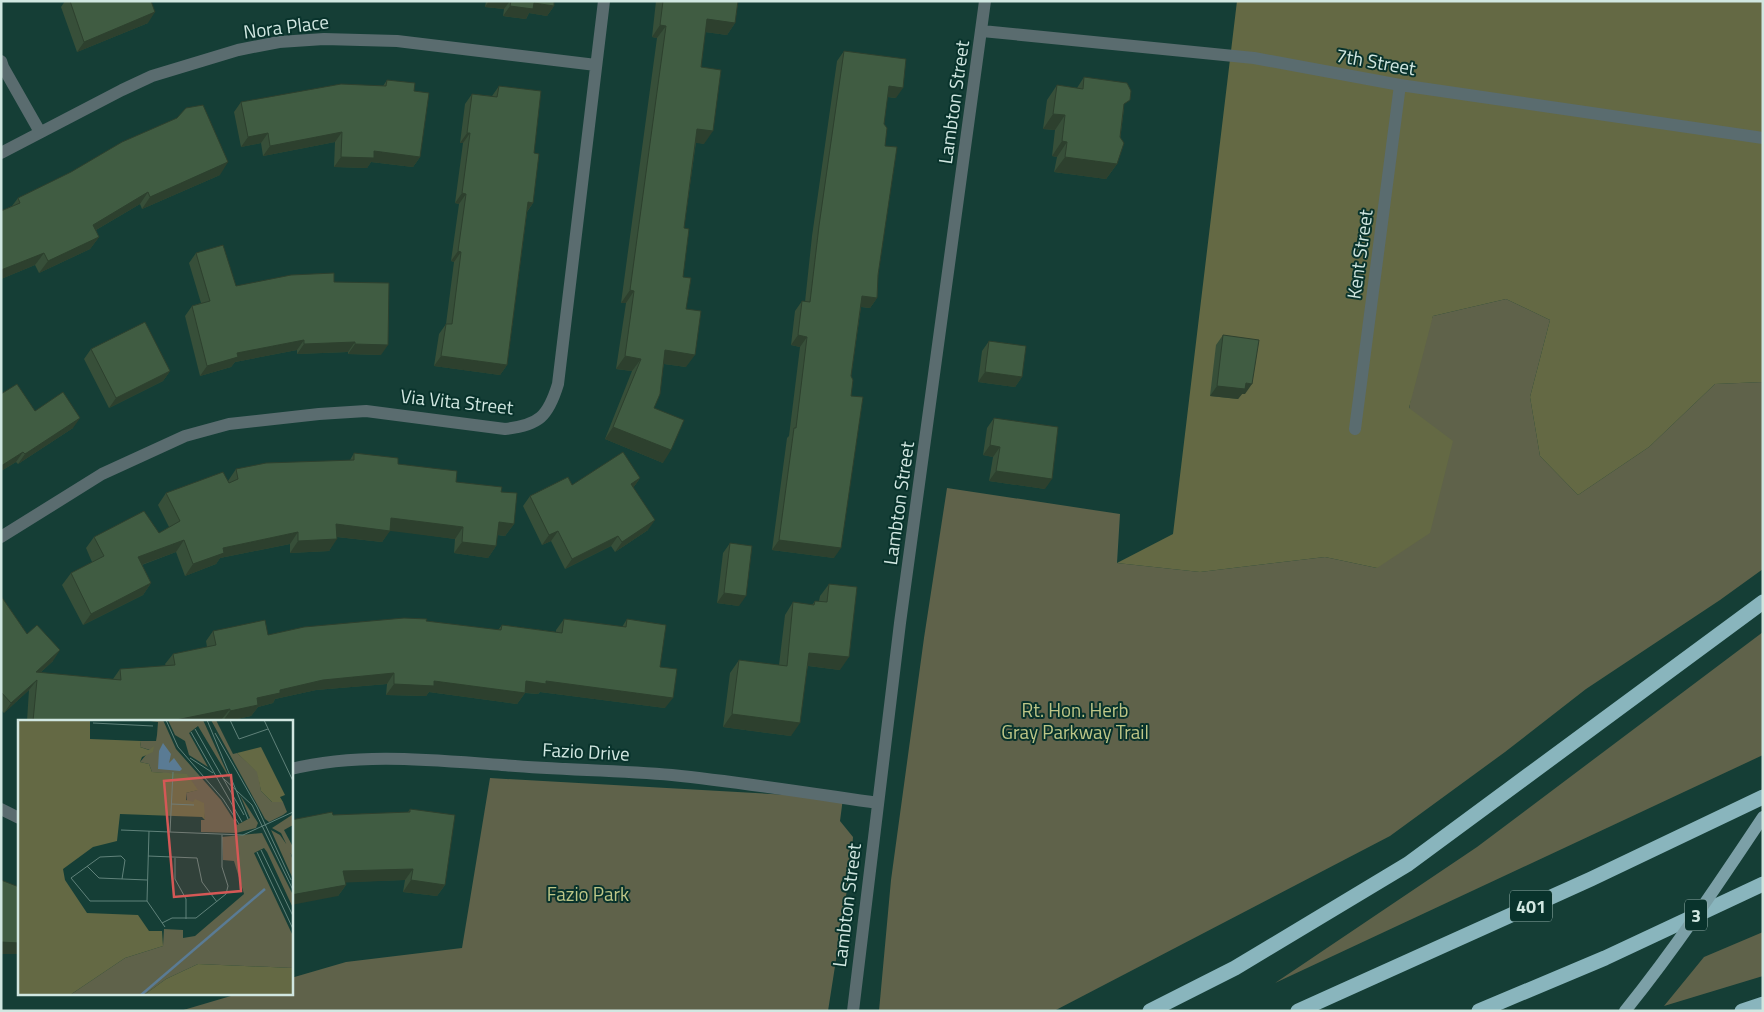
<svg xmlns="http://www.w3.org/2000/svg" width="1764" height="1012" font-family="'Titillium Web',sans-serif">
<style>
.green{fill:#5f624a}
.forest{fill:#646944}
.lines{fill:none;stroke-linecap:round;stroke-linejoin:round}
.minor{stroke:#5a6c6f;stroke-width:12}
.motorway{stroke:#89b5bd;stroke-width:15}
.primary-bridge{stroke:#7ca0a7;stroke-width:12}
.wall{fill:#374f39}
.shaded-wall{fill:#2d402e}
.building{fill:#405c42;stroke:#2d402e}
.labels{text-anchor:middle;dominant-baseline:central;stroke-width:4;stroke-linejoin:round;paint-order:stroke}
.shield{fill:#09332c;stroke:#95b1ab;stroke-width:1}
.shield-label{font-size:18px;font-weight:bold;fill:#d1e7e1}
.street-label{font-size:19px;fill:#d1e7e1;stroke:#09332c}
.park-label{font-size:19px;fill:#bdc687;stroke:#09332c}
.inset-river{fill:none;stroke:#5a7b94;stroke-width:2.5}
.inset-road{fill:none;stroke:#60827a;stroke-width:1}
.view{fill:#d55856;fill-opacity:0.15;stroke:#d55856;stroke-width:2.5}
.inset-edge{fill:none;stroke:#d1e7e1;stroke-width:2.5}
</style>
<rect width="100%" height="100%" fill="#153e36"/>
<!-- green -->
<path class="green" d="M1506,299L1550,320L1530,397L1540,456L1578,495L1649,447L1715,384L1763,382V569L1720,600L1586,689L1505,752L1390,836L1054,1011H879L891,880L924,638L947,488L1120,514L1117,563L1200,572L1325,557L1377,568L1409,409L1419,350L1433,316Z
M1763,632V755L1275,983L1477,847Z
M490,778L843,798L840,821L853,837L851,864L828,1011H180L241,993H291V978L346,962L462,948Z
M1763,932V976L1664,1006L1704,957Z"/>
<!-- forest -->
<path class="forest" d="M1237,1H1763V382L1715,384L1649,447L1578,495L1540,456L1530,397L1550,320L1506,299L1433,316L1409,408L1453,441L1430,533L1377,568L1325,557L1200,572L1117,563L1173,534Z"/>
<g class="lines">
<!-- minor -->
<path class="minor" d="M982,31L1254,58L1400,85L1763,138
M1,61L3,67L40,132
M1,153L122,90L152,76L238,50L279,42L324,39L397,41L596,65
M1355,429L1400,85
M1,537L102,474L185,436L229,424L319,414L366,411L505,429C539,425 548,417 558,384L604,1
M291,769C360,752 432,760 502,765C558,770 615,770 672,775C740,782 809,793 878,803
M1,809L19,818
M853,1011L900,623L985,1"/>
<!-- motorway -->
<path class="motorway" d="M1150,1011L1235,968L1408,864L1763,602
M1298,1011L1591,879L1763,797
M1479,1011L1605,958L1763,884
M1742,1011L1763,1004"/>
<!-- primary-bridge -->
<path class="primary-bridge" d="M1625,1011C1675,949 1719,883 1763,817"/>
</g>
<!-- wall -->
<path class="wall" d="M65,1H151L148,23L77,52L61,7Z
M486,1H554V6L547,16L529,13L526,19L503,16L504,9L485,7Z
M656,1H738L735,23L727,35L705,32L701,67L704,144L696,142L684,228L683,277L686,309V367L664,364L654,408L663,463L605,439L632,371L616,369L626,303H621L657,38L652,37Z
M844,51L896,98L887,97L884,124L885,146L877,298L870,308L861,307L851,376V396L834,558L772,550L787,438L789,436L800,347L791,345L795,311L802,301L805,302L812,236L837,61Z
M1084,77L1124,108L1117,164L1106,179L1054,172L1057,157L1052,156L1055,130L1043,129L1047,100L1057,85L1077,88Z
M387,80L420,157L413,167L371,162L367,168L334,167L335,142L263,156L261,143L241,147L234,112L241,102L383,86Z
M499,86L534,153L533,203L527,212L507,365L500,375L434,366L439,334L446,324L454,262L451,261L459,204L455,203L463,143H460L465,104L472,94L492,96Z
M220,175L142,209L140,204L96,230L99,237L90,249L39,273L35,265L1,279V211L12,206L18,198Z
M196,253L236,286L334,282L381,355L348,354V352L297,354V350L235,362L231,367L200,376L185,316L192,306L201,303L189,263Z
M1223,335L1245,394H1242L1238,399L1210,396L1216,345Z
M989,341L1022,377L1015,387L978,382L982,351Z
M91,349L170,371L163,381L109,408L84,359Z
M1,394L35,411L73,428L18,464L16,462L1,471Z
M994,418L1045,489L989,481L993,457L983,455L987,428Z
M354,453L398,464L456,482L501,492L514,524L505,536L497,535L496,546L488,558L454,553L455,539L390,530L382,542L337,537L329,551L290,553V544L220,558L216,564L185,576L176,552L142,565L151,583L143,595L83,625L62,585L71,573L92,562L86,548L94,537L159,533L169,527L158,505L166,493L228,481L236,469L350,460Z
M640,478L633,488L648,530L615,552L611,546L565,569L551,541L542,545L523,506L530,496L572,485Z
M730,543L739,606L717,603L723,553Z
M829,584L840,670L808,666L791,736L723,727L730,673L739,660L779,665L785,615L793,602L812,605L815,601H819L820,596Z
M1,596L27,634L53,661L40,673L113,679L120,669L166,666L165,664L173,654L207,647L206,641L213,631L268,635L426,621L498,630L502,625L556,632V630L564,619L622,627L627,619L660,667L665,708L540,692L538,694L525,693L517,704L429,692L426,696L386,695L387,684L316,690L275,699L273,703L258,707L251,716L228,721H223L222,719L215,721H27L29,690L4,713L1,710Z
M410,809L445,885L437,896L403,892L405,880L345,882L346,885L338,896L333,815L408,812Z"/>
<!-- shaded-wall -->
<path class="shaded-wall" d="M489,1H510L504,9L485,7Z
M534,3L554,6L547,16L529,13L526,19L503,16L510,6Z
M155,12L148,23L77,52L84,42Z
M707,19L735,23L727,35L698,31Z
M660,25L666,26L657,38L652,37Z
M889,86L903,88L896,98L882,96Z
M1053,114L1065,115L1055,130L1043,129Z
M697,129L713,131L704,144L689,142Z
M342,132L335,142L263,156L270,146Z
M268,133L261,143L241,147L248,137Z
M467,133H470L463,143H460Z
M1062,141L1067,142L1057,157L1052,156Z
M374,151L420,157L413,167L371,162L367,168L334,167L341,157Z
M1065,157L1117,164L1106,179L1054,172Z
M228,162L220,175L142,209L150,197Z
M148,192L140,204L84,237L93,225Z
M462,193L466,194L459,204L455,203Z
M528,202L533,203L526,213Z
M99,237L90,249L39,273L48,261Z
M458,251L461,252L454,262L451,261Z
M44,253L35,265L1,279V270Z
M630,290L634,291L626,303H621Z
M862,296L877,298L870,308L855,306Z
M798,335L807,337L800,347L791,345Z
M304,340L297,350L235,362L231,367L200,376L207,366L237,353Z
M355,342L348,352L297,354L304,344Z
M355,344L388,345L381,355L348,354Z
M665,350L695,355L686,367L657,363Z
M441,356L507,365L500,375L434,366Z
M625,356L641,359L632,371L616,369Z
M170,371L163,381L109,408L116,398Z
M985,372L1022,377L1015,387L978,382Z
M1246,383L1252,384L1245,394H1242L1238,399L1210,396L1217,386Z
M80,418L73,428L18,464L25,454Z
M613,427L671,450L663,463L605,439Z
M990,445L1000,447L993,457L983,455Z
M23,452L16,462L1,471V466Z
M996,471L1052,479L1045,489L989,481Z
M640,478L633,488L631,484Z
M391,518L463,527L455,539L383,530Z
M655,520L648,530L615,552L622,542Z
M499,522L514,524L505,536L491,534Z
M336,524L390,531L382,542L328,536Z
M558,531L551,541L542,545L549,535Z
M298,532L290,544L220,558L216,564L185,576L193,564L223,548Z
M618,536L611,546L565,569L572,559Z
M337,539L329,551L290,553L298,541Z
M184,540L176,552L130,569L138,557Z
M779,540L841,548L834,558L772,550Z
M462,542L496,546L488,558L454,553Z
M151,583L143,595L83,625L91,614Z
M724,593L746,596L739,606L717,603Z
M60,650L53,661L29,683L36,672Z
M809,653L849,657L840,670L801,665Z
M394,673L387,684L316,690L275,699L273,703L258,707L251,716L228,721H223L230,711L257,698L280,690L323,680Z
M37,680L29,690L4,713L11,703Z
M434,681L525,693L517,704L429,692L426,696L386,695L394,684Z
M526,681H546L673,698L665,708L540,692L538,694L519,692Z
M230,709L222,719L215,721H171Z
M732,714L800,723L791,736L723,727Z
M413,869L405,880L336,883L343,871Z
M411,880L445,885L437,896L403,892Z
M346,885L338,896L291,905V895Z
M1,942L19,943V954H1Z"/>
<!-- building -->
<path class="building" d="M70,1H151L155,12L84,42Z
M511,1H554V6L534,3L533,9L510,6Z
M663,1H738L735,23L707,19L701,67L721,70L713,131L697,129L684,228L689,229L683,277L691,278L686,309L701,311L695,355L665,350L660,394L654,408L684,420L671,450L613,427L641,359L625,356L634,291L630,290L666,26L660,25Z
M844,51L906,59L903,88L889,86L884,124L887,128L885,146L897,147L878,275L877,298L862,296L851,376L853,380L851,396L863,397L841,548L779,540L794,428H796L807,337L798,335L802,301L810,302L819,226Z
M1084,77L1127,83L1131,91L1130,100L1124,104L1120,137L1124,143L1117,164L1065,157L1067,142L1062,141L1065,115L1053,114L1057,85L1083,89Z
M387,80L415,83L414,91L429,93L420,157L374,151V158L341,157L342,132L270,146L268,133L248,137L241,102L341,84L386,86Z
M499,86L541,91L534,153L539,154L533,203L528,202L507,365L441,356L446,324H452L461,252L458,251L466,194L462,193L470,133H467L472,94L497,97Z
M203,105L228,162L150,197L148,192L93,225L99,237L48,261L44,253L1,270V211L20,203L18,198L71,172L122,142L177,118L186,108Z
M223,245L236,286L291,275L334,273V282L389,283L388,345L355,344V342L304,344V340L237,353L238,357L207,366L192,306L210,301L196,253Z
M145,322L170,371L116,398L91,349Z
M1223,335L1259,340L1252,384L1246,383L1245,389L1217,386Z
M989,341L1026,346L1022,377L985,372Z
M17,384L35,411L63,392L80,418L25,454L23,452L1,466V394Z
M994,418L1058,427L1052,479L996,471L1000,447L990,445Z
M623,452L640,478L631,484L655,520L622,542L618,536L572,559L558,531L549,535L530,496L568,477L572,485Z
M354,453L398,458V464L457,471L456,482L502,487L501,492L517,493L514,524L499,522L496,546L462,542L463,527L391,518L390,531L336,524L337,539L298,541V532L223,548L224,553L193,564L184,540L138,557L151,583L91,614L71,573L104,556L94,537L144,511L159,533L180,521L166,493L223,472L229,483L238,479L236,469L266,463L354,460Z
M730,543L752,546L746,596L724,593Z
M829,584L857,587L849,657L809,653L800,723L732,714L739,660L787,666L793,602L814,605L815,601L827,602Z
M1,596L27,634L37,625L60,650L36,672L121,680L120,669L175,665L173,654L216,645L213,631L265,620L268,635L304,627L404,618L427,619L426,621L501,630L502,625L562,633L564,619L626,627L627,619L666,625L660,667L677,669L673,698L546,681V684L526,681L525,693L434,681V686L394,684V673L323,680L280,690V693L257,698L258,705L230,711V709L171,721H33L37,680L11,703L1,692Z
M410,809L455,815L445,885L411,880L413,869L343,871L346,885L291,895V820L332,812L333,815L410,812Z
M1,880L19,887V943L1,942Z"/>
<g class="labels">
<!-- shield labels -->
<g class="shield">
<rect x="1510" y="890.5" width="42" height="31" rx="4"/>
<rect x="1685" y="899.5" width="22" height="31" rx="4"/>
</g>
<g class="shield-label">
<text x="1531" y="906">401</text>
<text x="1696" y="915">3</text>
</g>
<!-- street labels -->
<g class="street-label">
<text transform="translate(286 26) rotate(-7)">Nora Place</text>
<text transform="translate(1376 61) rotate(10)">7th Street</text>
<text transform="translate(953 102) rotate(-82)">Lambton Street</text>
<text transform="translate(1359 254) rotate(-82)">Kent Street</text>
<text transform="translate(457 401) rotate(6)">Via Vita Street</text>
<text transform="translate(898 503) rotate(-82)">Lambton Street</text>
<text transform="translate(586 751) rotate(3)">Fazio Drive</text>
<text transform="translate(846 905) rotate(-83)">Lambton Street</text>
</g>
<!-- park labels -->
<g class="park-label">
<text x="1075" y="709">Rt. Hon. Herb<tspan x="1075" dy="22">Gray Parkway Trail</tspan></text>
<text x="588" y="893">Fazio Park</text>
</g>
</g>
<!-- overview -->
<g transform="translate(18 720)">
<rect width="275" height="275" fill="#153e36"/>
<path d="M125,0H145L158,29L203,80L219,105L232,98L222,75L240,103L238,108L218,113L183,112V100H187L185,86L169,81L168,73L179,70L169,55L134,52L131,44L122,42L132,30L122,27L123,21H138L139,15L140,2ZM150,0H185L213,61L180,6L171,13L190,47L171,35L167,21L157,15ZM193,0H198L215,34L219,33L240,52L243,71L254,82H265L269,92L265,95L251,102L247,99ZM274,95L275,105L266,110L275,127V138L263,113L254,108ZM253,110L262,115L271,128L275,141V159ZM244,113L275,175V188L249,132L246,128L236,133L275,216V248L180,244L148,259L126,275H52L107,238L145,226L146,209L165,210V218L177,216L226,174L216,141L205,140L204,117Z" fill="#5f624a"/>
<path d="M0,0H72V19L123,21L122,27L131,30L136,26L135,32L124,37L122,42L131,44L134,52L169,54L180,70L168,73V80L175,82L177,79L186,83L187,100L184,97L102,94L99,121L75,127L45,149L47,160L69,193L120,195L131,211H144L145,226L107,238L52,275H0ZM243,27L267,75L262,77L265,82H254L243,71L239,52L219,33ZM180,244L275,248V275H126L148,259Z" fill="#646944"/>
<path d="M145,23L153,34L151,43L156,38L164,49L162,51L140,49L141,31Z" fill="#5a7b94"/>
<path class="inset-river" d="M123,275L247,169"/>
<path class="inset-road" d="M148,0L160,27L205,79L221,104M189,0L230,99M212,0L221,19L250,9M246,0L275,61M75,3L135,6M177,9L226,95M173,12L224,102M197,13L239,87L273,160M172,38L195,53M206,59L234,85L275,170M153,84L176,85M103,110L225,115L275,92M131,111L129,181L147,207M152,112L155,52M243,130L275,196M239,132L275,209M130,136L179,138L184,162L199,182M157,138V159L168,179V199M69,146L81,158L129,160M104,159L107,140L103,136L82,137L53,158L72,181H129M144,203L154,198H178L208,174L210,166L204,147V115"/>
<path class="view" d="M213,55L223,171L156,177L146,61Z"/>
<rect width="275" height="275" class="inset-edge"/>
</g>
<!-- border -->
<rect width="1764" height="1012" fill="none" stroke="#d1e7e1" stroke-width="5"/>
</svg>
